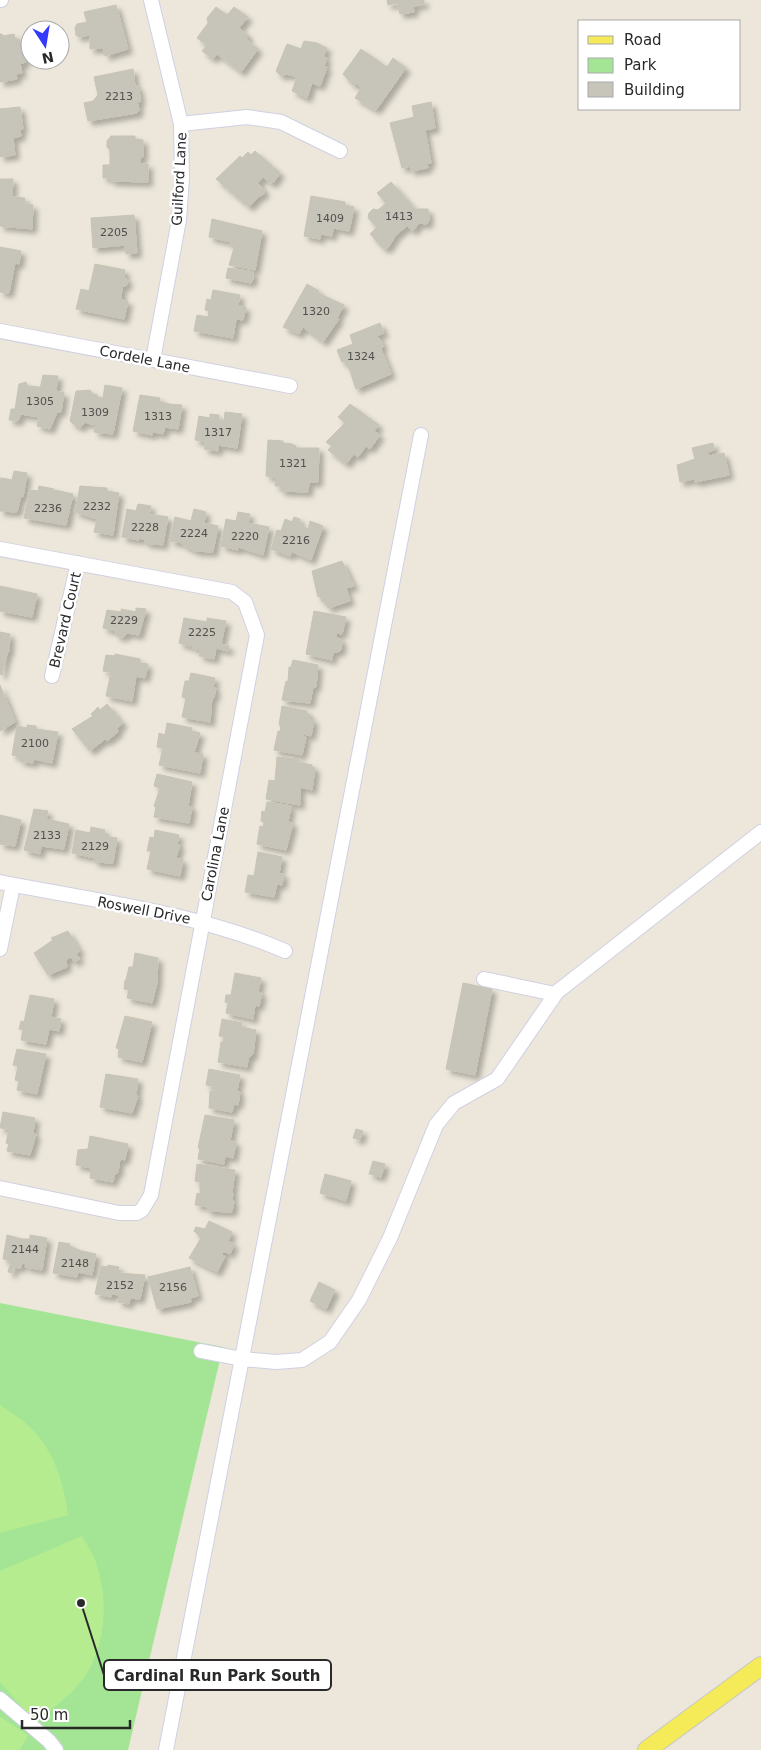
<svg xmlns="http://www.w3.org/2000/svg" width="761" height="1750" font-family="'DejaVu Sans',sans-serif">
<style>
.green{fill:#a3e595}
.pitch{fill:#b6ec90}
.building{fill:#c7c4ba;stroke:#c7c4b4;filter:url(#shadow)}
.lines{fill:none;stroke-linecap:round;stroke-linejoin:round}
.minor-casing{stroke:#d0d0e3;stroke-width:16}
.major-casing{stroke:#c7c7c7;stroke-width:20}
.minor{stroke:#fff;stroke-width:14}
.major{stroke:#f5ea57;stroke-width:18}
.labels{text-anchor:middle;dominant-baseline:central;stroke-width:5;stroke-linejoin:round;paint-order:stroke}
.number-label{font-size:11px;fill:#50504d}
.street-label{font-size:14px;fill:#292929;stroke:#fff}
.leader{fill:none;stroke:#292929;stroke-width:2}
.callout-dot{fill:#292929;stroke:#fff;stroke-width:2}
.callout{fill:#fff;stroke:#292929;stroke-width:2}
.callout-label{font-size:15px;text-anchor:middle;font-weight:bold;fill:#292929}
</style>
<defs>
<filter id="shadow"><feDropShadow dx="4.5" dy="4.5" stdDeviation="2.5" flood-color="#0004"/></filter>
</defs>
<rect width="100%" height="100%" fill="#ece7da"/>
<!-- green -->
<path class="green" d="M0,1303L223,1347L128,1750H0Z"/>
<!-- pitch -->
<path class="pitch" d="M0,1405C10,1412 22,1419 31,1428C54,1451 64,1483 68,1515L0,1533Z
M82,1536C86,1544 92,1552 95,1560C109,1597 107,1646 83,1679C70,1696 52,1710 34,1721L0,1682V1571Z
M0,1717L28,1735L20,1750H0Z"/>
<!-- building -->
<path class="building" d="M387,0H424V4L413,6L414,12L400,14L397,3L388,5Z
M116,5L128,49L105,56L104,48L90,49V35L79,37L76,35L75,28L77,24L87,22L84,12Z
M216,7L227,15L234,7L248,17L239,28L249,36L246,39L258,49L241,72L217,54L213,59L202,51L207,45L197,38L208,23L207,18Z
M0,34H2L3,36L14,34L15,38L20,40L19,47L23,46L26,62L20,64L22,73L16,74L17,79L0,82Z
M304,41L317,43L327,48L323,57L327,58L324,66L327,67L320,86L312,83L307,98L292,91L297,77L286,74L281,76L276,71L287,44L301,49Z
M361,49L387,67L393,58L406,68L376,110L355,98L361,88L358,84L353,85L343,74Z
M133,69L135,86H138L140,96V102L135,103L138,104L139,110L137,113L88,121L84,103L93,101L98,95L94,77Z
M431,102L435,128L425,130L431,163H427L428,168L411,171L410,166L402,168L390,123L414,117L412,106Z
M20,107L23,129H20L21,136L13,138L15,155L0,157V109Z
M111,136H135V139L143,140V157H140V164H148V182L111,181V178H103V165H110V150L107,147V141Z
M255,151L280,173L274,182L270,183L263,177L258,183L264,189V194L258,197L249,207L216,179L240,156L242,158L248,152L251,155Z
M0,179H13L12,197L25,198L24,204L33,205L32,229L0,226Z
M391,182L415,209H428L429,220L427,224L419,223L414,230H411L407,226L396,235L388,248H383L370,234L377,227L368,218L369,213L373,209L378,210L386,203L377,193Z
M311,196L345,202V205L354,207L349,231L333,228L332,236L321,234L320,239L304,236Z
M134,215L137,253L126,254L125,245L93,248L91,218Z
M212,219L262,231L255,270L229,265L234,248L230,245L231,242L209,237Z
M0,247L21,251L19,264L15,263L9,293L0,292Z
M95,264L125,270L124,277L128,280L127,285L122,287L121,300L128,301L124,319L76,309L81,289L89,291Z
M228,268L253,272V279L251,283L226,278Z
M307,284L319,291L318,293L344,305L337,318L339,319L323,342L303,327L299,334L283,327Z
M213,290L240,295L238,306L246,307L243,320L236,319L233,338L194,331L197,315L208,317L209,311L205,310L207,299L211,300Z
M380,323L384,333L376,336L381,340L383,346L381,349L391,374L356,389L348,365L346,366L344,361L342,362L337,350L353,344L350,335Z
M43,375L58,376L56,391L64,393L61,412H57L50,429L37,426L39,417L21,414L18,421L9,420L11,409H15L19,384L26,382L28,386L40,387V389Z
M105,385L122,388L113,434L94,432L96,424L93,425L85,422L81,427L76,426L70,421L76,391L90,390L93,394L97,395V397L103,398Z
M140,395L160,398L159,401L169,404L182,405L178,429L165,427L163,434L153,432L152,435L133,431Z
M350,404L379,425L374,431L380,435L370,449L366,446L358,457L354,454L346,464L328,450L332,446L326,442L345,423L338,417Z
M225,412L242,414L237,448L218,445V451L204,449L205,442L195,440L199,416L210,418V414L219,415V420L224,421Z
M268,440L283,441V443L292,444L296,446V448H319L318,482H309L308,492L281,491V486H275L276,477L266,476Z
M713,443L714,450L708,452L709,456L724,453L729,475L695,482L694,479L680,482L677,465L695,459L692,448Z
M14,471L27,473L23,497L21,496L17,512L0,511V477L1,483L2,478L12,480Z
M39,486L54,489L53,494L55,490L73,494L66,525L24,518L30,490L38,491Z
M80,486L107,488V491L119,493L113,535L94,532L97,519L75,512Z
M138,504L151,506L149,514L168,517L163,545L145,543V540L139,538V540L122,537L127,509L136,511Z
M194,509L206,512L204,523L218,526L213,552L195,551L183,545V543L170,541L175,517L191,521Z
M238,512L250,514L248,523L269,527L263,555L238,547V550L221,546L226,519L236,521Z
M294,517L300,519L299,524L308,529L310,521L323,526L311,560L292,552L290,556L271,549L277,530L281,531L285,519L292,522Z
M342,561L354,586L346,588L350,601L328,608L325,601L322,602L320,596L318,597L312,571Z
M0,586L37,594L32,617L0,611Z
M136,608L146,609L139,635L127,633L124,637L116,636V631L103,628L107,610L121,612V609L136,612Z
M314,611L346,617L342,634L336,633V637L342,640L341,650L337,652H333L332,660L306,654Z
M184,618L207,622V618L226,621L221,644L229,646L228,651L216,648L214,659L199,656L200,650L192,648L193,645L189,646L179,643Z
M0,632L10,634L9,652H7L6,660H2L5,661L2,675L0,674Z
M115,654L140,659V663L148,664L145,678L136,676L132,701L106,696L111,672L103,671L106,655L115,656Z
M293,660L318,665L316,687H313L310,703L282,700L286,681L288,682L289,667H291Z
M191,673L215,678L213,688H216L214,698L212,697L210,722L182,717L186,698L182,697L185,681H189Z
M0,685L15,722L0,731Z
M107,704L123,723L117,729L119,731L107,741L105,739L90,751L72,729L93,716L91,714L98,707L100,710Z
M282,706L307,711V714H310L309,719L314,720L311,736L303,734V737H306L302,755L274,750L278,731L280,732L281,725H279Z
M167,723L192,728L191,731L200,733L194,753L203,754L200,773L159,765L163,748L157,747L159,733L165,735Z
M27,725L36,726V729L58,732L52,763L34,759L33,763L20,761V757L12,755L17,726L27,728Z
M277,757L299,759L298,762L312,765V767L315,768L312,790L300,787V805L266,799L269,780L275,781Z
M157,774L192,782L188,806L192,807L189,823L154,817L156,807L154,806L160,788L154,786Z
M267,802L291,806L288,822L293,823L286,850L257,844L260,826L263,827L264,822L261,821L262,811L265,812Z
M34,809L48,811L46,819L69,824L64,849L41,846L40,854L24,850Z
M0,815L21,820L15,846L0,844Z
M91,827L105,830L104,836L117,838L113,863L94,862L95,858L72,853L76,830L90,833Z
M155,830L179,835L177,844L180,845L176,858L183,860L180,876L147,869L151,851H147L150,837L154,838Z
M258,852L282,857L279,874H284L282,885L277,884L274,897L245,892L248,875L254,876Z
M68,931L80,951L76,954L80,959L74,962L71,957L66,960L67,967L48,975L34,953L53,940L51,938Z
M135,953L158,958L157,983L152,1003L127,998L129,990L124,989L125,980H126L129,967H133Z
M235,973L261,978L258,992L262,993L259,1006L255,1005L253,1019L226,1013L228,1003L225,1002L226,995H231Z
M463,983L492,989L475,1075L446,1069Z
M30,995L54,999L51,1017L61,1019L59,1031L49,1029L46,1044L21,1040L23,1030L19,1029L21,1021L24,1022Z
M125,1016L152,1022L142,1062L118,1057L119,1049L116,1048Z
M222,1019L242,1023L241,1027L256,1030L253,1054L248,1059L247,1067L218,1062L221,1042H223L224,1037L219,1036Z
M17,1049L46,1054L37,1094L17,1090L19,1081L15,1080L18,1066L13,1065Z
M209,1069L240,1075L237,1091L240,1092L238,1105L234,1104L232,1112L209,1108L210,1091H213L214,1086L206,1085Z
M106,1074L138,1079L136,1095L138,1096L132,1113L100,1107Z
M3,1112L35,1118L33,1133L36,1134L30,1155L7,1151L9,1144L6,1143L9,1129L0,1128Z
M205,1115L234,1120L230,1141L236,1142L233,1158L225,1156L224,1164L198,1159L200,1148H198Z
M356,1129L363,1131L360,1140L353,1138Z
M90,1136L128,1144L125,1160L120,1159L118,1173H115L113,1182L90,1178L91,1168L76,1165L78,1150L88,1149Z
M373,1161L385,1164L381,1177L369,1174Z
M197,1164L235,1170L232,1193H233L232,1200L234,1201L232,1212L207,1211L208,1207L195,1205L197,1193L200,1194V1182L195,1181Z
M325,1174L351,1181L346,1201L320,1193Z
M209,1221L232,1232L228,1241L234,1244L230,1254L223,1251L222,1255L225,1256L217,1272L189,1258L201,1238L194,1231L196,1227L205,1229Z
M7,1235L22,1239H30V1235L47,1238L42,1270L25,1267L26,1264L22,1263L21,1268L13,1267V1273L8,1272L11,1261L3,1259Z
M59,1242L70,1244L69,1246L82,1251L96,1254L92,1275L78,1272L77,1277L53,1273Z
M108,1265L119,1267L118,1273L145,1275L140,1299L130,1298L129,1304L118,1302L119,1295L112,1294L111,1297L95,1294L101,1266L108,1267Z
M190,1267L198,1296L190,1298L191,1302L157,1309L148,1277Z
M319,1282L335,1290L326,1309L310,1301Z"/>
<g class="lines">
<!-- minor casing -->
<g class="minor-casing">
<path id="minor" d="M0,0H1
M151,0L181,124L182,178L179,220L153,360
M181,124L247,117L281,122L340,151
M0,331L290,386
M0,549L232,592L245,602L257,635L151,1195L142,1210L137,1213H119L0,1188
M52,676L78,563
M0,882C95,901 195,912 285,951
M0,949L13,885
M484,979L555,994
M201,1351L242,1359L276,1362L302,1360L330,1342L359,1300L390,1238L436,1125L454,1103L497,1079L557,992L761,832
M0,1699L49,1741L56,1750
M166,1750L421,435"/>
</g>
<!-- major casing -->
<g class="major-casing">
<path id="major" d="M647,1750L761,1666"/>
</g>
<!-- minor -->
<use href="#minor" class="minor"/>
<!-- major -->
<use href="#major" class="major"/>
</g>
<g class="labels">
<!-- number labels -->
<g class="number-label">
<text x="119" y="96">2213</text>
<text x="399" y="216">1413</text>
<text x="330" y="218">1409</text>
<text x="114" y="232">2205</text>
<text x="316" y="311">1320</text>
<text x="361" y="356">1324</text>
<text x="40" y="401">1305</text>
<text x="95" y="412">1309</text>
<text x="158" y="416">1313</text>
<text x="218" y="432">1317</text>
<text x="293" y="463">1321</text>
<text x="97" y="506">2232</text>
<text x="48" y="508">2236</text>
<text x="145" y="527">2228</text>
<text x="194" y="533">2224</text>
<text x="245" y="536">2220</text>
<text x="296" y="540">2216</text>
<text x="124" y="620">2229</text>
<text x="202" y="632">2225</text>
<text x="35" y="743">2100</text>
<text x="47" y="835">2133</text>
<text x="95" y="846">2129</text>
<text x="25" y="1249">2144</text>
<text x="75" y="1263">2148</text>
<text x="120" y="1285">2152</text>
<text x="173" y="1287">2156</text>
</g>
<!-- street labels -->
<g class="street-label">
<text transform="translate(179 179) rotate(-87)">Guilford Lane</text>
<text transform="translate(145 359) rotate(11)">Cordele Lane</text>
<text transform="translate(65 620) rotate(-77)">Brevard Court</text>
<text transform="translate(215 854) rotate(-79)">Carolina Lane</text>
<text transform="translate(144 910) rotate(11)">Roswell Drive</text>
</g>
</g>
<!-- callouts -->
<path class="leader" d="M81 1603L104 1675"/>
<circle class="callout-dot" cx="81" cy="1603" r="5"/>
<rect class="callout" x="104" y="1660" width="227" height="30" rx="5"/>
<g class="callout-label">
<text x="217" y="1681">Cardinal Run Park South</text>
</g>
<!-- legend -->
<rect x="578" y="20" width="162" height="90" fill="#ffffff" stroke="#a9a9a9"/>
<rect x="588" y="36" width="25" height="8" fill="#f5ea57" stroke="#a9a9a9"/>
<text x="624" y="45" font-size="15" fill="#292929">Road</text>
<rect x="588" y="58" width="25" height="15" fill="#a3e595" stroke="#a9a9a9"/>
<text x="624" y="70" font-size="15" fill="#292929">Park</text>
<rect x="588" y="82" width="25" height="15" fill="#c7c4ba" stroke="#a9a9a9"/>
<text x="624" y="95" font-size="15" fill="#292929">Building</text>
<!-- north arrow -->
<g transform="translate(45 45) rotate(168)"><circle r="24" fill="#ffffff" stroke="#a9a9a9"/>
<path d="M0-4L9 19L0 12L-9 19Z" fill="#3439ff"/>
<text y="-8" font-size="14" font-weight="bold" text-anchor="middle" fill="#292929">N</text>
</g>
<!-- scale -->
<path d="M22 1720v8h108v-8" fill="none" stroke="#292929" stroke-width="2.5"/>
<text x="30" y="1720" font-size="15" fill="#292929" stroke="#ffffff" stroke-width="4" paint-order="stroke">50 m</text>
</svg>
